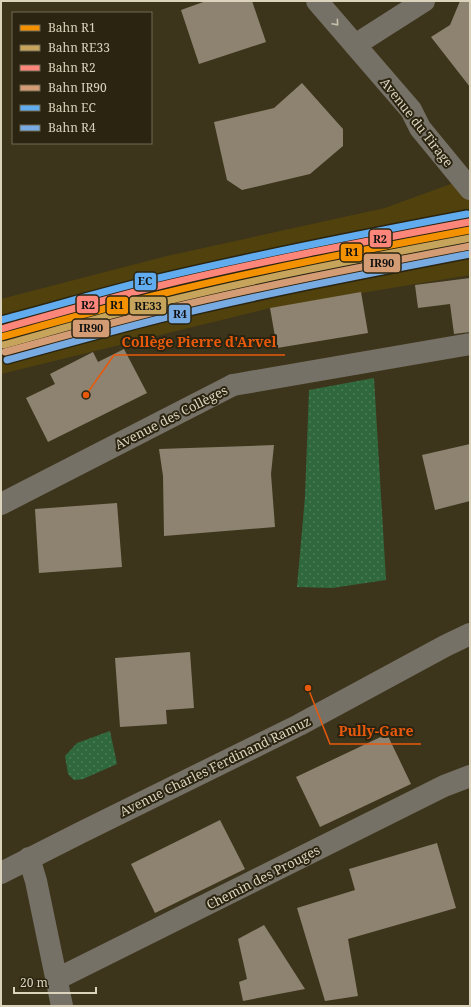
<svg xmlns="http://www.w3.org/2000/svg" width="471" height="1007" font-family="'Noto Serif',serif">
<style>
.built{fill:#51420d}
.green{fill:url(#green-dots)}
.building{fill:#8d8370}
.lines{fill:none;stroke-linecap:round;stroke-linejoin:round}
.pedestrian{stroke:#767166;stroke-width:22}
.minor{stroke:#767166;stroke-width:22}
.tertiary{stroke:#767166;stroke-width:22}
.rail-1-casing{stroke:#2a2411;stroke-width:10}
.rail-2-casing{stroke:#2a2411;stroke-width:10}
.rail-3-casing{stroke:#2a2411;stroke-width:10}
.rail-4-casing{stroke:#2a2411;stroke-width:10}
.rail-5-casing{stroke:#2a2411;stroke-width:10}
.rail-6-casing{stroke:#2a2411;stroke-width:10}
.rail-1{stroke:#f39100;stroke-width:7}
.rail-2{stroke:#c6a45c;stroke-width:7}
.rail-3{stroke:#fd867b;stroke-width:7}
.rail-4{stroke:#d39c74;stroke-width:7}
.rail-5{stroke:#60acee;stroke-width:7}
.rail-6{stroke:#79abe3;stroke-width:7}
.oneway{stroke:#c7bfab}
.labels{text-anchor:middle;dominant-baseline:central;stroke-width:4;stroke-linejoin:round;paint-order:stroke}
.street-label{font-size:13px;fill:#dbd3bc;stroke:#2a2411}
.leader{fill:none;stroke:#e8590c;stroke-width:1.5}
.callout-dot{fill:#e8590c;stroke:#2a2411;stroke-width:1.5}
.callout-label{font-size:14px;text-anchor:middle;font-weight:bold;fill:#e8590c;stroke:#2a2411;stroke-width:4;stroke-linejoin:round;paint-order:stroke}
.line-badge{stroke:#2a2411;stroke-width:1.5}
.pale-badge-label{font-size:11px;text-anchor:middle;font-weight:bold;fill:#111}
</style>
<defs>
<pattern id="green-dots" width="8" height="8" patternUnits="userSpaceOnUse"><rect width="8" height="8" fill="#30683e"/><path d="M2 2h.1M6 6h.1" fill="none" stroke="#4d7d58" stroke-width="1.8" stroke-linecap="round"/></pattern>
</defs>
<rect width="100%" height="100%" fill="#3d351b"/>
<!-- built -->
<path class="built" d="M470,177V275L270,308L1,374V299L167,256L385,208Z"/>
<!-- green -->
<path class="green" d="M374,378L386,580L332,588L297,587L305,497L309,390Z
M110,731L117,764L83,779L74,780L68,774L65,756L77,743Z"/>
<!-- building -->
<path class="building" d="M206,1H252L266,42L199,64L181,10Z
M460,1H470V87L431,37L450,25Z
M302,83L343,129V146L310,174L242,190L227,180L214,122L274,108Z
M470,278V332L454,334L450,304L418,308L415,285Z
M361,292L368,333L277,348L270,308Z
M124,349L147,393L48,442L26,398L55,384L50,374L93,352L98,362Z
M470,444V501L435,510L422,455Z
M274,445L271,474L275,527L164,536L163,476L159,449Z
M117,503L122,567L39,573L35,509Z
M190,652L194,708L166,710L167,724L120,727L115,658Z
M387,734L411,784L320,827L296,777Z
M220,820L245,869L155,913L131,864Z
M437,843L456,908L348,939L358,996L325,1001L297,908L355,890L349,869Z
M264,925L305,989L243,1001L239,982L247,979L238,939Z"/>
<g class="lines">
<!-- pedestrian -->
<path class="pedestrian" d="M355,45L424,1
M1,504L233,385"/>
<!-- minor -->
<path class="minor" d="M233,385L470,344
M29,858L36,881L62,1006
M57,979L444,786L470,776"/>
<!-- tertiary -->
<path class="tertiary" d="M317,1L411,110L420,128L470,189
M1,873L80,833L299,725L445,646L470,634"/>
<!-- rail-1 casing -->
<g class="rail-1-casing">
<path id="rail-1" d="M1,337C52,323 102,309 153,296C258,270 364,250 470,230"/>
</g>
<!-- rail-2 casing -->
<g class="rail-2-casing">
<path id="rail-2" d="M3,345C54,331 104,316 155,304C259,278 365,258 470,238"/>
</g>
<!-- rail-3 casing -->
<g class="rail-3-casing">
<path id="rail-3" d="M1,329C51,315 100,301 150,288C256,262 362,242 469,222"/>
</g>
<!-- rail-4 casing -->
<g class="rail-4-casing">
<path id="rail-4" d="M5,352C56,338 107,324 158,311C261,286 366,266 470,246"/>
</g>
<!-- rail-5 casing -->
<g class="rail-5-casing">
<path id="rail-5" d="M1,320C51,307 100,292 150,280C255,255 361,234 467,214"/>
</g>
<!-- rail-6 casing -->
<g class="rail-6-casing">
<path id="rail-6" d="M7,360C58,346 108,332 159,319C262,294 366,274 470,254"/>
</g>
<!-- rail-1 -->
<use href="#rail-1" class="rail-1"/>
<!-- rail-2 -->
<use href="#rail-2" class="rail-2"/>
<!-- rail-3 -->
<use href="#rail-3" class="rail-3"/>
<!-- rail-4 -->
<use href="#rail-4" class="rail-4"/>
<!-- rail-5 -->
<use href="#rail-5" class="rail-5"/>
<!-- rail-6 -->
<use href="#rail-6" class="rail-6"/>
</g>
<!-- one-way arrows -->
<defs><path id="oneway-chevron" d="M-2-3.5L2.5 0L-2 3.5" fill="none" stroke-width="1.6" stroke-linecap="round" stroke-linejoin="round"/></defs>
<use class="oneway" href="#oneway-chevron" transform="translate(336 23) rotate(49)"/>
<g class="labels">
<!-- street labels -->
<g class="street-label">
<text transform="translate(417 122) rotate(52)">Avenue du Tirage</text>
<text transform="translate(171 417) rotate(-27)">Avenue des Collèges</text>
<text transform="translate(215 766) rotate(-26)">Avenue Charles Ferdinand Ramuz</text>
<text transform="translate(263 877) rotate(-27)">Chemin des Prouges</text>
</g>
</g>
<!-- callouts -->
<path class="leader" d="M86 395L114 355H285M308 688L330 744H421"/>
<g class="callout-dot">
<circle cx="86" cy="395" r="4"/>
<circle cx="308" cy="688" r="4"/>
</g>
<g class="callout-label">
<text x="199" y="347">Collège Pierre d'Arvel</text>
<text x="376" y="736">Pully-Gare</text>
</g>
<g class="line-badge">
<rect x="369" y="229" width="23" height="19" rx="4" fill="#fd867b"/>
<rect x="340" y="243" width="23" height="19" rx="4" fill="#f39100"/>
<rect x="363" y="253" width="38" height="20" rx="4" fill="#d39c74"/>
<rect x="134" y="272" width="23" height="19" rx="4" fill="#60acee"/>
<rect x="76" y="295" width="23" height="19" rx="4" fill="#fd867b"/>
<rect x="106" y="296" width="23" height="19" rx="4" fill="#f39100"/>
<rect x="129" y="296" width="38" height="19" rx="4" fill="#c6a45c"/>
<rect x="168" y="304" width="23" height="20" rx="4" fill="#79abe3"/>
<rect x="72" y="319" width="38" height="19" rx="4" fill="#d39c74"/>
</g>
<g class="pale-badge-label">
<text x="380" y="243">R2</text>
<text x="352" y="256">R1</text>
<text x="382" y="267">IR90</text>
<text x="145" y="285">EC</text>
<text x="88" y="309">R2</text>
<text x="117" y="309">R1</text>
<text x="148" y="310">RE33</text>
<text x="180" y="318">R4</text>
<text x="91" y="332">IR90</text>
</g>
<!-- border -->
<rect width="471" height="1007" fill="none" stroke="#dbd3bc" stroke-width="4"/>
<!-- legend -->
<rect x="12" y="12" width="140" height="132" fill="#2a2411" stroke="#716a55"/>
<rect x="20" y="25" width="20" height="6" fill="#f39100" stroke="#716a55"/>
<text x="48" y="32" font-size="12" fill="#dbd3bc">Bahn R1</text>
<rect x="20" y="45" width="20" height="6" fill="#c6a45c" stroke="#716a55"/>
<text x="48" y="52" font-size="12" fill="#dbd3bc">Bahn RE33</text>
<rect x="20" y="65" width="20" height="6" fill="#fd867b" stroke="#716a55"/>
<text x="48" y="72" font-size="12" fill="#dbd3bc">Bahn R2</text>
<rect x="20" y="85" width="20" height="6" fill="#d39c74" stroke="#716a55"/>
<text x="48" y="92" font-size="12" fill="#dbd3bc">Bahn IR90</text>
<rect x="20" y="105" width="20" height="6" fill="#60acee" stroke="#716a55"/>
<text x="48" y="112" font-size="12" fill="#dbd3bc">Bahn EC</text>
<rect x="20" y="125" width="20" height="6" fill="#79abe3" stroke="#716a55"/>
<text x="48" y="132" font-size="12" fill="#dbd3bc">Bahn R4</text>
<!-- scale -->
<path d="M14 987v6h82v-6" fill="none" stroke="#dbd3bc" stroke-width="2"/>
<text x="20" y="987" font-size="12" fill="#dbd3bc" stroke="#2a2411" stroke-width="3" paint-order="stroke">20 m</text>
</svg>
